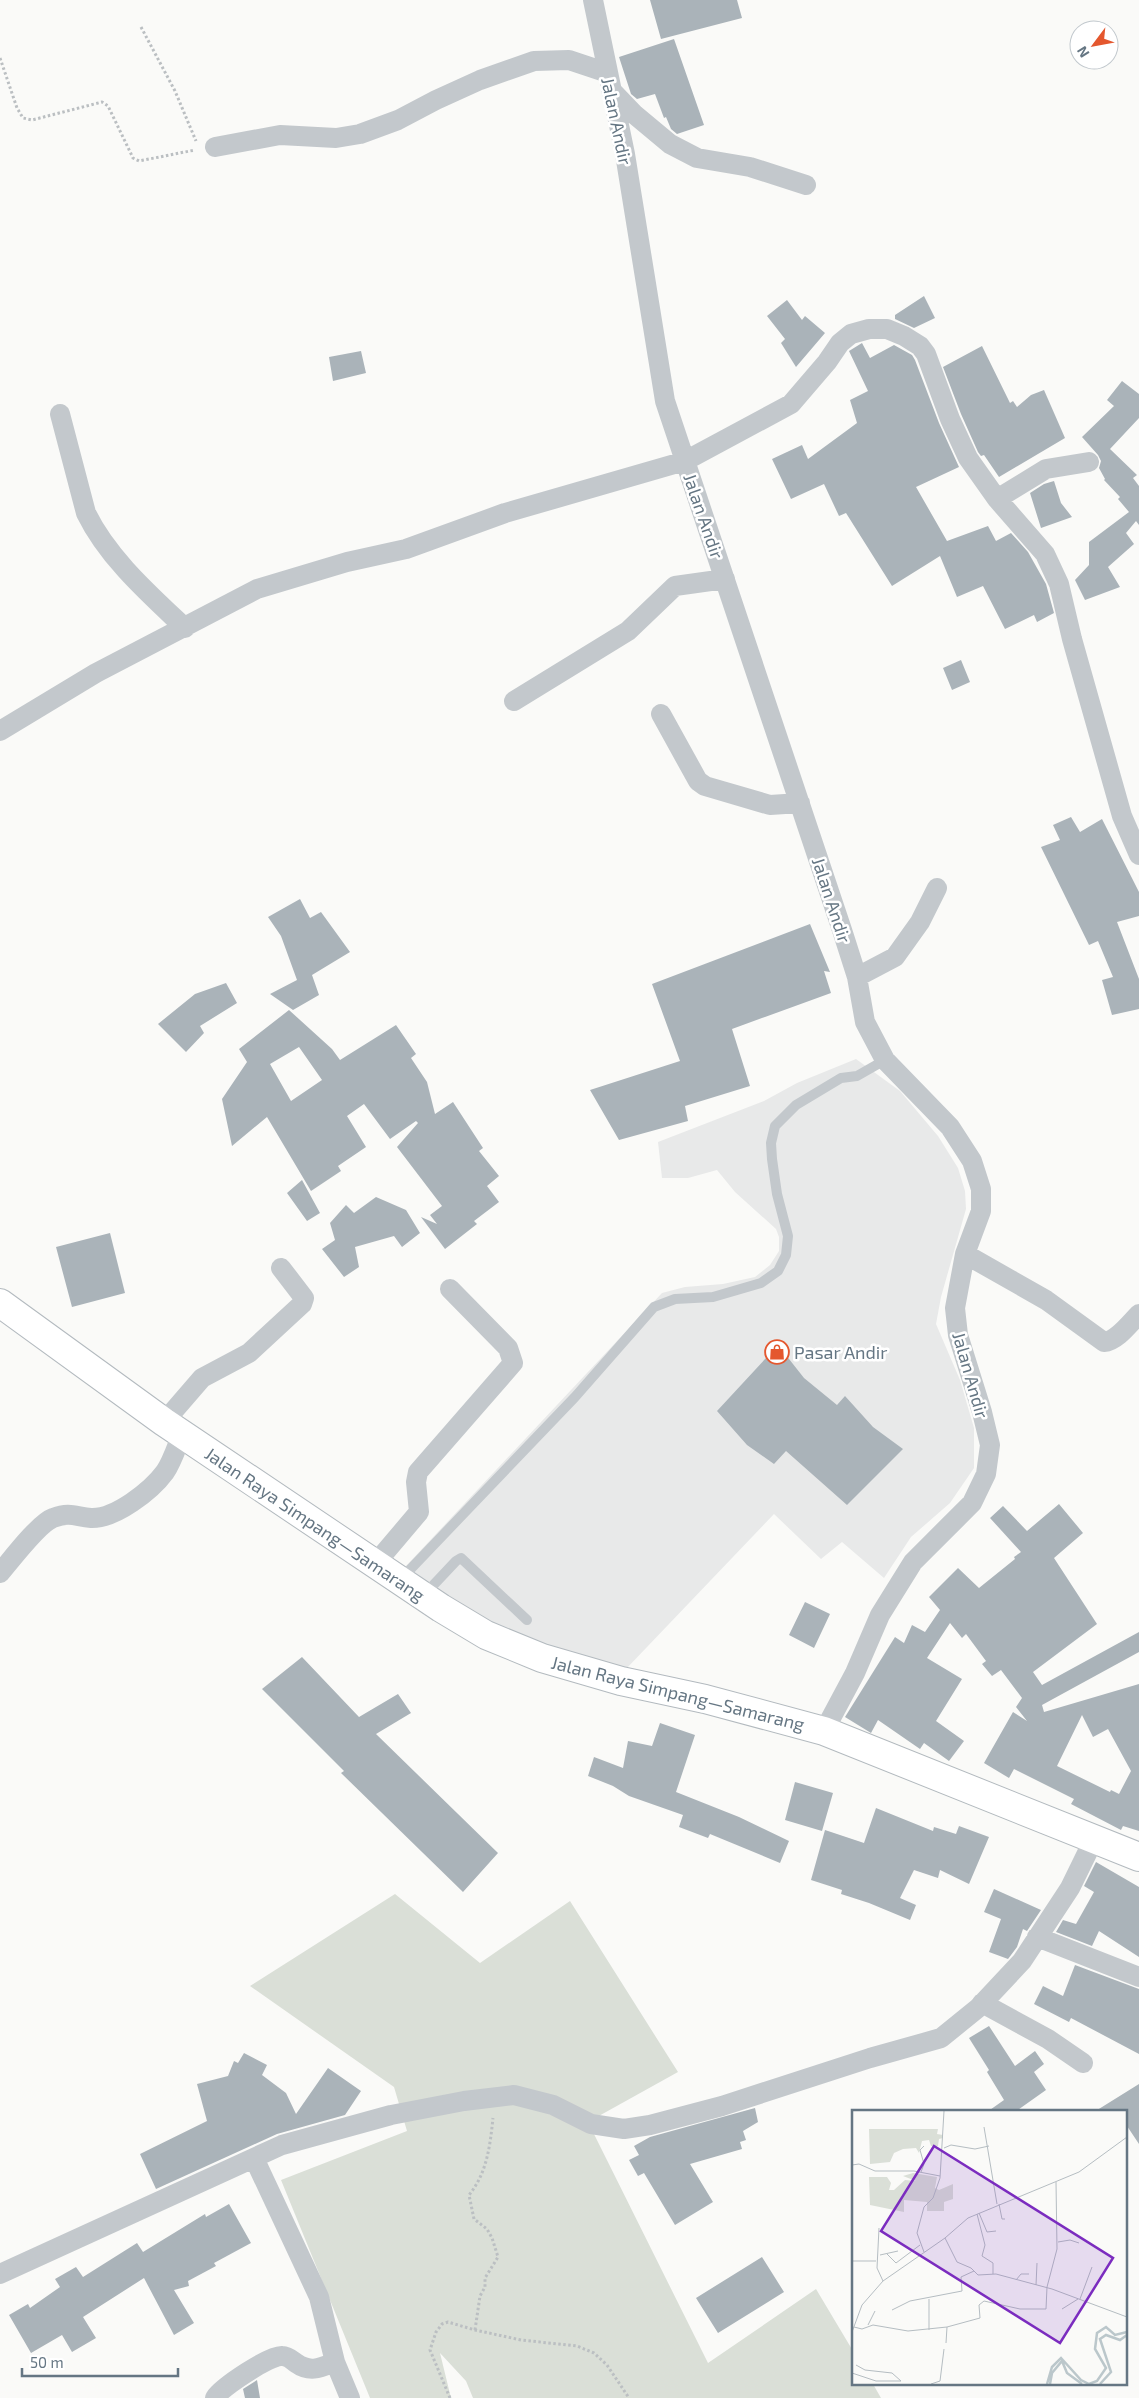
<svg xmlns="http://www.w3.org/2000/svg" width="1139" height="2398" font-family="'Exo 2',sans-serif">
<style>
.built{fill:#e8e9e9}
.green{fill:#dadfd7}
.building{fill:#aab3b9;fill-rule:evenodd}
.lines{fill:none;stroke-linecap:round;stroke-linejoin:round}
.secondary-casing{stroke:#b3babf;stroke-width:30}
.path{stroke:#bbbfc2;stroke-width:3;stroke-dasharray:2.5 2.5;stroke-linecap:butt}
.lane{stroke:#c3c8cc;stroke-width:10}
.street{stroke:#c3c8cc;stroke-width:20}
.secondary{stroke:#fff;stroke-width:28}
.labels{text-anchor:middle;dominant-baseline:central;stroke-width:5;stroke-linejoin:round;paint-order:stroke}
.street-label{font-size:18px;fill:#657683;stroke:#fff}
.poi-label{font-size:18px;fill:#657683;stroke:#fff;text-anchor:start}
.inset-river{fill:none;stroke:#bbc7cb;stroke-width:2.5}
.inset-road{fill:none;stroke:#b5bdc2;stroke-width:1}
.view{fill:#7b2cbf;fill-opacity:0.15;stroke:#7b2cbf;stroke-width:2.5}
.inset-edge{fill:none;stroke:#657683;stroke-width:2.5}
</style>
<rect width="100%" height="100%" fill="#fafaf8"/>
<!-- built -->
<path class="built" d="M856,1059L900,1091L938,1136L958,1168L965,1191L966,1209L941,1297L936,1324L960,1380L974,1428V1468L950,1503L911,1537L884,1578L842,1542L821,1559L774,1514L626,1669L545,1646L491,1623L447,1597L406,1566L662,1293L685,1287L723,1284L755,1277L770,1265L779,1251V1237L776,1229L735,1192L717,1170L688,1178H662L658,1142L764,1101L797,1083Z"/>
<!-- green -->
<path class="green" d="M395,1894L480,1963L570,1901L678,2072L588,2122L708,2363L816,2289L853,2351V2384H873L881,2398H473L466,2381L440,2353L451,2398H370L281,2180L407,2131L394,2087L250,1986Z"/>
<!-- building -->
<path class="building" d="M650,0H737L742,18L661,39Z
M674,39L704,125L677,134L671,129L666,117L664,118L655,94L637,99L631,94L619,57Z
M924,296L935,318L914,328L895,319V315Z
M787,300L802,320L805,316L825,333L796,367L781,343L785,339L767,316Z
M862,343L870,358L894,345L912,355L915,360L939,423L959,467L916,487L947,541L988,526L996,541L1011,533L1028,552L1046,584L1054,613L1037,622L1034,615L1005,629L983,586L957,597L940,556L892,586L846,513L839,516L824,484L791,499L772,459L802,445L808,459L857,423L850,400L868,391L849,351Z
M982,346L1010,403L1013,401L1017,407L1031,395L1044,390L1065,438L999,477L984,455L981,456L978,452L961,414L943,367Z
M361,351L366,373L333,381L329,357Z
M1122,381L1139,394V418L1110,449L1137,475L1133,478L1139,486V525L1136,521L1126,533L1134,544L1108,567L1120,587L1085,600L1075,580L1089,565V542L1129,512L1118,499L1120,497L1104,480L1105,479L1099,468L1101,461L1098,455L1082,437L1114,406L1107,400Z
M1054,481L1061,503L1072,517L1041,528L1030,493L1044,484Z
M961,660L970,682L952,690L943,668Z
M1071,817L1080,832L1102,819L1139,892V916L1117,922L1139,979V1009L1112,1015L1102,980L1113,977L1098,941L1089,945L1041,847L1060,840L1053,825Z
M300,899L310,918L321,912L350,952L312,975L319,995L293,1010L270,994L297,980L281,936L268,917Z
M810,924L830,972L824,971L831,993L732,1029L750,1086L685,1106L688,1121L619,1140L590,1090L680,1061L652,984Z
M226,983L237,1003L200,1026L204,1033L186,1052L158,1024L195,994Z
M289,1010L332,1049L340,1060L396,1025L416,1054L411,1058L427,1082L435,1114L453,1102L483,1148L479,1151L499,1176L487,1186L499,1202L474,1221L477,1224L445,1249L421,1217L437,1224L430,1215L442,1206L397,1147L418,1123L416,1121L390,1139L364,1104L347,1116L366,1147L338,1166L341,1171L311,1191L267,1117L232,1146L222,1099L247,1062L239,1049ZM299,1047L322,1080L291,1101L270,1064Z
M302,1180L320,1213L307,1221L287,1193Z
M376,1197L406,1210L420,1233L402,1247L394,1236L355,1247L359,1267L344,1277L322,1249L335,1240L330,1223L346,1205L354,1213Z
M110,1233L125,1293L72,1307L56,1247Z
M778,1345L804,1378L837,1405L845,1396L873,1427L903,1449L847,1505L786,1451L774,1464L747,1445L717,1411Z
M1059,1504L1083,1533L1054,1558L1097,1624L1033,1672L1042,1685L1139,1632V1652L1042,1705L1044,1712L1139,1684V1831L1123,1826L1121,1830L1071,1804L1074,1799L1014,1769L1009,1778L984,1763L1013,1712L1027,1721L1016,1707L1022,1698L1001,1670L992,1676L982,1664L986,1661L966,1634L962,1638L950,1623L927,1658L962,1679L936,1721L964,1741L949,1761L924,1743L920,1749L878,1720L871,1733L845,1717L895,1637L904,1643L912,1625L925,1632L940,1610L929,1597L958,1568L979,1588L1015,1559L1014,1557L1021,1552L990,1518L1003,1506L1027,1531ZM1082,1715L1093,1737L1108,1729L1131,1771L1119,1794L1111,1790L1110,1792L1057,1766Z
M805,1602L830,1614L814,1648L789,1635Z
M302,1657L359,1717L398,1694L411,1713L376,1734L498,1853L463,1892L341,1773L344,1771L262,1689Z
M660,1723L695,1735L676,1792L739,1817L789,1841L780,1863L710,1834L708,1838L679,1827L683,1815L629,1796L613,1786L588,1776L594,1757L623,1768L628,1741L652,1746Z
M795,1782L833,1793L822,1831L785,1820Z
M876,1808L933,1831L934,1827L956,1834L959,1826L989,1837L969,1884L940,1870L938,1878L914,1870L900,1898L916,1905L910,1920L869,1903L841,1894L842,1890L811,1880L825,1830L864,1843Z
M1096,1862L1139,1887V1957L1099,1931L1092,1946L1056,1932L1063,1920L1076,1924L1094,1892L1084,1886Z
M994,1889L1041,1910L1027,1931L1023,1929L1017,1947L1008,1959L989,1952L1001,1919L984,1912Z
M1075,1965L1139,1989V2054L1071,2018L1069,2022L1034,2004L1043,1986L1063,1996Z
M989,2026L1015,2066L1035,2051L1044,2064L1034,2072L1046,2090L1015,2112H987L1004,2100L987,2072L989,2070L969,2038Z
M244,2053L267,2065L262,2075L286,2093L296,2114L328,2068L361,2091L345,2115L277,2134L156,2189L140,2154L207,2121L197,2084L228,2076L234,2061L238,2063Z
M1139,2084V2144L1125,2123V2112H1094Z
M755,2108L758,2122L743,2131L746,2140L740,2142L742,2149L690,2164L713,2202L675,2225L644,2173L638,2176L629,2160L639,2155L634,2146L650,2137Z
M229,2204L251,2243L214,2263L216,2266L188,2281L189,2286L174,2290L194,2323L174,2335L144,2278L83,2317L96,2338L72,2352L62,2335L31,2353L9,2315L28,2304L30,2308L60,2287L55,2279L76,2267L83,2277L137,2243L143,2252L205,2214L206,2217Z
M762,2257L784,2292L718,2333L696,2298Z
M257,2380L260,2398H245L243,2389Z"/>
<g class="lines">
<!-- secondary casing -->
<g class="secondary-casing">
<path id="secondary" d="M0,1303L164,1422L441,1608L486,1635L542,1658L621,1681L705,1699L824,1731L1139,1857"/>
</g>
<!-- path -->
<path class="path" d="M141,27L175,91L196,141
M0,58L17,108L23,118L32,120L102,102L108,106L133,158L139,161L195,150
M475,2330L480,2296L485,2287V2278L498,2257L492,2238L487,2229L474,2219L469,2195C487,2173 490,2146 493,2118
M450,2398L430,2350L436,2332L442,2324L448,2322L475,2330L521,2340L577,2346L594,2353L607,2365L629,2398"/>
<!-- lane -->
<path class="lane" d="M401,1579L575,1397L654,1307L675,1299L713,1297L761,1283L778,1271L786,1255L788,1236L777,1194L772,1159L771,1143L775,1126L796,1105L841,1078L857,1076L885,1060
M424,1595L456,1561L461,1558L527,1620"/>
<!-- street -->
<path class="street" d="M593,0L625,154L665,401L842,930L857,977L865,1022L885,1060L950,1127L972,1161L981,1189V1211L965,1254L955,1308L958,1335L982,1412L990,1445L986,1474L972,1503L913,1562L880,1615L855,1673L824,1731
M611,90L634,114L670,144L697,158L750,167L806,185
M215,147L280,135L336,138L360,134L398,120L436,100L480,80L534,61L569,60L608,73
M60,414L86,513C108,558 149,594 185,628
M997,499L1046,469L1089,462
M514,701L628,631L675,586L725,579
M661,714L698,781L705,786L770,805L800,803
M0,731L96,673L257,589L347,562L406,549L505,513L685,461L791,404L827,362L840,343L851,334L869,329H887L904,336L920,346L926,354L950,419L968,458L997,499L1045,554L1059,584L1072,639L1122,816L1139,855
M857,977L895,957L920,922L937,888
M965,1254L1046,1300L1104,1342C1117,1341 1130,1323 1139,1314
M164,1422L202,1378L249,1353L302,1304L304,1298L281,1268
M375,1564L419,1512L416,1482L418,1472L513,1363L508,1348L450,1289
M0,1573C11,1560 39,1523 53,1518C71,1511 76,1517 91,1518C115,1519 151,1491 165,1472C172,1462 177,1446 182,1434
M1037,1937L1139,1977
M982,2003L1048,2039L1083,2063
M254,2158L319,2297L335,2362L350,2398
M0,2274L282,2145L391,2115L464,2101L514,2095L553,2105L591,2124L624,2129L650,2125L722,2106L870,2058L941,2038L978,2008L1022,1961L1070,1888L1094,1839
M215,2398C222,2387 270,2355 282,2356C288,2356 292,2360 296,2363C310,2373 320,2368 335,2362"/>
<!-- secondary -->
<use href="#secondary" class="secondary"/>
</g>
<!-- icons -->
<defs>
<g id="shop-ring" transform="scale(1.25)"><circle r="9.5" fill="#fff" stroke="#e4572e" stroke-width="1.5"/><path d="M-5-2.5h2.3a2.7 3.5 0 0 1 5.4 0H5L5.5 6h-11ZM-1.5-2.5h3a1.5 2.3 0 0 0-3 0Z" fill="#e4572e"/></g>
</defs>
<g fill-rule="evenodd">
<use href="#shop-ring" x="777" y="1352"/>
</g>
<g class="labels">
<!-- street labels -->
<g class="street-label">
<text transform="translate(617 121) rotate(78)">Jalan Andir</text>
<text transform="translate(704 516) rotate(71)">Jalan Andir</text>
<text transform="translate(832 900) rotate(72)">Jalan Andir</text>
<text transform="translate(971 1375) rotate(74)">Jalan Andir</text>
<text transform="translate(315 1524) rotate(34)">Jalan Raya Simpang—Samarang</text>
<text transform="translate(678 1693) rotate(14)">Jalan Raya Simpang—Samarang</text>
</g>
<!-- poi labels -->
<g class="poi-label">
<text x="794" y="1352">Pasar Andir</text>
</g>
</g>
<!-- overview -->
<g transform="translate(852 2110)">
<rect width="275" height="275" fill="#fafaf8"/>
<path d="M17,19H86L85,24L91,25V28L87,29L86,36H79L77,30L70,31L67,43L64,38L51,39L42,43L38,52L18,54ZM61,63L85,67L83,78L87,80L101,74V89L92,92V101H75V92L52,90V102L18,95L17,67H35L39,73L37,80H42L53,70L64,71L51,66Z" fill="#dadfd7"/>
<path class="inset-river" d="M195,274L200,257L209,248L229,270L237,274L245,271L254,258L243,239L245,223L254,217L263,225L275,222M198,274L200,263L210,251L215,263L230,274M248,274L259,262L248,229L254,225L268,230L275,225"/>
<path class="inset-road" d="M132,17L145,94M92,38L99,35L123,39L137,36M0,55L7,54L23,61H62L88,66M69,62L72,54L68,40L72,36M147,94L150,109H153M127,103L135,122L144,121M125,104L133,135L130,146L141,153V164M27,118L25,158L31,171M93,128L105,152L119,158L126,165L144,164L200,179L275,207M206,132L218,130L227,133M72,142L65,123L72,97L81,88L88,68L92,1M35,144L44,153L68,135M28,145L46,141M0,151H24M164,170L169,164H177M184,175L185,153M77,189V220M228,189L240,157M210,199L226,189M40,200L58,191L110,181L109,167L122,161M16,215L23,201M2,217L10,219L21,215L56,221L95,217L128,208L127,195L132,191L168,199H194L195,177L205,139L204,72M0,222L10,195L31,171L93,128L116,108L227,62L275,27M94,233L95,217M0,263L24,271H49L40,263L13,260L4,255M79,274L88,271L92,239"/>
<path class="view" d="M82,36L261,148L208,233L29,121Z"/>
<rect width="275" height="275" class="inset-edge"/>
</g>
<!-- north arrow -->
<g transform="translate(1094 45) rotate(238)"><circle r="24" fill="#ffffff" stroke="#c1c8cd"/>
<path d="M0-4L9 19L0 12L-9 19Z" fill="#e4572e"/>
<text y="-8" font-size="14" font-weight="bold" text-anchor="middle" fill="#657683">N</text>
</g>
<!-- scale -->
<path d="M22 2368v8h156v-8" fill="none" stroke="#657683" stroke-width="2.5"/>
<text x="30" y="2368" font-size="15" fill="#657683" stroke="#ffffff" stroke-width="4" paint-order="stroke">50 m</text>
</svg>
